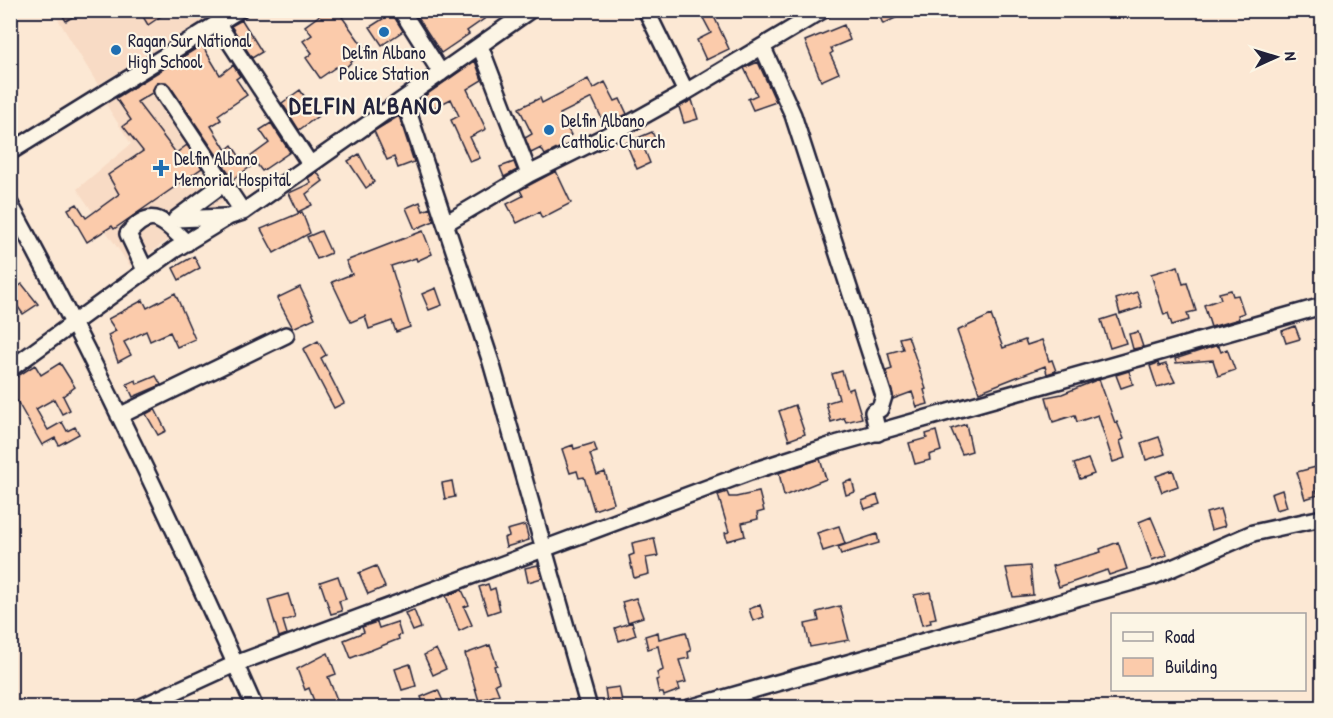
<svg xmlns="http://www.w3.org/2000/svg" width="1333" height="718" font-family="'Patrick Hand',sans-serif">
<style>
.built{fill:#f8dbc5}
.building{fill:#fbcbab;stroke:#22223b;stroke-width:1.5}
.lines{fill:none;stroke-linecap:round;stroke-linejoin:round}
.minor-casing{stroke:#22223b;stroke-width:20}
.minor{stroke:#fcf5e5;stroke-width:15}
.poi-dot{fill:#1f6fb2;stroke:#fcf5e5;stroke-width:2}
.labels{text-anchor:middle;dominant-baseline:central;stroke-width:4.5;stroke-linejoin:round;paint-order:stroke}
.poi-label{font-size:18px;fill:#22223b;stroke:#fcf5e5;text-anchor:start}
.district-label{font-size:24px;font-weight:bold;letter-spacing:1.5px;fill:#22223b;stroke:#fcf5e5}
</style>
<rect width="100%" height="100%" fill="#fce8d4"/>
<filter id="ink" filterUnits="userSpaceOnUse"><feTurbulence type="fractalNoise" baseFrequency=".0167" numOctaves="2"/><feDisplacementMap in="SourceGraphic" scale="12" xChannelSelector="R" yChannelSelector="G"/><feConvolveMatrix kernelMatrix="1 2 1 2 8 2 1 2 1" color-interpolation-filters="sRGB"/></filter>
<g filter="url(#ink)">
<!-- built -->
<path class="built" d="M209,10L212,15L98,85L53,11Z
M148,69L238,193L130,266L77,189L131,144L102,98Z"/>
<!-- building -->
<path class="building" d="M59,10H84L66,21Z
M139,10H170L148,25Z
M327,10H352L342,17L365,49L340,73L336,67L320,78L306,58L312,53L303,41L312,35L305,26Z
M413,10H497L467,31L469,34L441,53Z
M707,10H711L729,49L706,60L697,40L711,33L701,14Z
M877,10H912L883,24Z
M392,13L403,31L382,45L370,27Z
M242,20L262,52L252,58L231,26Z
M844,25L850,40L831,48L833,52L830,54L839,73L821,81L805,41Z
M202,45L220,75L233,65L240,76L236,79L247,95L218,115L221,120L211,126L226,150L232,145L243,162L269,143L260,130L271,123L290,152L262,171L256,163L233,179L170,86L166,82L157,83L152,93L137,102L176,153L187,145L202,168L114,229L112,226L87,242L68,209L77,204L86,218L119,194L108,175L143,151L123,126L131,120L116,98Z
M475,61L482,80L467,89L486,129L470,137L480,158L470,162L451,120L459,116L451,99L423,113L416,102Z
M758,62L776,102L753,110L748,99L757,95L744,68Z
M588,79L593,89L605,82L615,101L620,99L627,114L605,125L592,98L560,114L571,135L560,141L563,146L545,155L541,148L531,153L525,138L532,134L519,108L540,98L542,103Z
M300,90L318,116L299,130L282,103Z
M692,100L698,119L684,123L679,107Z
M399,116L414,162L398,168L394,157L387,160L374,131Z
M652,132L657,143L644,148L650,163L637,169L626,143Z
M359,154L374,182L366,188L348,161Z
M514,162L517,170L504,177L500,167Z
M556,171L571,203L542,218L539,212L517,223L507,204L523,196L520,190Z
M317,172L323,181L306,194L312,205L298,212L289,193L311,183L308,178Z
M420,202L423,211L430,208L434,221L415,229L406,208Z
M302,212L310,233L274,253L261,229Z
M321,231L331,253L317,259L307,237Z
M423,231L432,254L417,261L416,258L391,266L410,327L396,332L392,321L369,329L365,316L351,322L332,282L352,274L346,261Z
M194,256L200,268L179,280L173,268Z
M1178,266L1183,284L1187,283L1196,311L1187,313L1189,320L1172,325L1168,313L1164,315L1151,274Z
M22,284L38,304L23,314L10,296V293Z
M300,287L315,318L293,328L277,298Z
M436,288L442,305L429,310L422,294Z
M1231,290L1233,296L1238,295L1244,313L1238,315L1239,319L1211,327L1204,305L1221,299L1219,293Z
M1137,292L1142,307L1120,314L1116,299Z
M175,293L195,339L177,347L170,332L150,341L146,331L124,342L131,355L118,362L108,335L116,331L108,319L143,300L147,308Z
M991,315L1003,348L1025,340L1027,345L1042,340L1049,361L1052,360L1056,371L1047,374L1045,366L979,392L957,331Z
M1117,315L1126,343L1110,348L1101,320Z
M1295,326L1300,339L1286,343L1282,331Z
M1138,332L1143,347L1133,349L1129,334Z
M908,336L926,389L924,390L928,404L917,407L912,392L893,399L886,371L892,369L888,353L903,349L899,338Z
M318,341L326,355L321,358L344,403L334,408L303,349Z
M1215,346L1219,347L1221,352L1227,349L1235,370L1218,376L1213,360L1176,363L1175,359Z
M60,363L75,387L63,396L70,410L62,414L54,399L36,409L48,430L62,422L67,431L75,427L79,434L59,445L55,438L42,445L17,401L10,406V381L35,365L41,375Z
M1158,363L1159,366L1166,364L1175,382L1157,387L1150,366Z
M842,371L848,390L853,388L862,418L846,422L844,418L831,422L826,403L839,399L832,374Z
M1129,371L1133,384L1121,388L1116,375Z
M156,376L161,385L133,397L127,384L136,380L137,384Z
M1099,379L1115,423L1117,422L1124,439L1120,441L1125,458L1113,462L1098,415L1077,422L1075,415L1053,422L1046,397L1062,394Z
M795,405L805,434L789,440L779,411Z
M155,409L166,431L158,435L146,414Z
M966,424L972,451L962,454L951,429Z
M936,431L941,451L929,455L930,460L915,464L909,443L927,438L926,434Z
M1159,437L1165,454L1146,460L1141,443Z
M594,443L597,452L590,454L597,475L605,472L614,503L594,510L584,477L579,478L577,471L570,473L562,449L573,445L574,449Z
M820,459L826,479L784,496L779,473Z
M1088,459L1094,474L1080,479L1074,464Z
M1316,467L1322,489L1316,491L1318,495L1305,499L1297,472Z
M1173,470L1178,486L1162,492L1156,476Z
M852,480L855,492L846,495L843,483Z
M452,481L455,497L445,499L442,483Z
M1282,490L1287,507L1276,510L1271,494Z
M727,492L729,497H736L759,492L764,511L757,513L758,519L742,523L745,536L727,541L725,533L729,532L718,495Z
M877,495L880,504L865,509L862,501Z
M1220,509L1225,526L1211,530L1206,513Z
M1151,517L1167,555L1152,560L1139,522Z
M525,525L529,540L506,547L504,538L509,536L507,530Z
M839,526L845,544L823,551L817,533Z
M877,534L879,543L841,554L838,547Z
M654,538L658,556L646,558L649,574L634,578L629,556L634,554L632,543Z
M1118,542L1127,569L1109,575L1107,570L1059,587L1052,566L1101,552L1100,549Z
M538,565L542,578L528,582L525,568Z
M376,566L385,587L368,594L359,573Z
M1030,566L1033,595L1013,597L1006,568Z
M338,576L346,599L339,601L342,611L331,614L320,582Z
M488,584L490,590L495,588L500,610L488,614L479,587Z
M462,590L469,605L464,607L472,625L459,631L446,596Z
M930,592L936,618L930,619L931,623L922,625L914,595Z
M288,594L295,617L283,621L287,634L279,637L268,600Z
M636,598L643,617L628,622L622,602Z
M760,605L764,617L753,621L749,609Z
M840,606L849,640L810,647L805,624L819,621L817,612Z
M414,610L421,628L413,631L405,613Z
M377,622L379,628L397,622L401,635L398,636L399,639L351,658L344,640L364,632L362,627Z
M632,622L636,635L619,641L615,628Z
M658,632L659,639L686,632L691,651L688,652L689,658L679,660L686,682L678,684L680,690L664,696L663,693H659L656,680L659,679L657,673L663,670L658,646L648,649L645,636Z
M490,645L497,665L494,666L499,682L495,684L499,694L479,701L465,654Z
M436,649L446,669L433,675L424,655Z
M328,653L336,674L328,677L338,702L327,707L325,702L316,706L309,688L305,690L297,669Z
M410,664L416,686L402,690L395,669Z
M619,687L623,706L608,708L605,689Z
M438,690L443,701L425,708L421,697Z"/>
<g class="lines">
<!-- minor casing -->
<g class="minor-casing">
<path id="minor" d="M401,10L441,73
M646,10L686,92
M218,24L310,164
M480,46L529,174
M763,48L793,115L884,396L880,409L873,412L878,433
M162,91L243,212
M404,99L491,362L589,708
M10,152L239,10
M223,184L176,219L225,217
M10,204C100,368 179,537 255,708
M446,223L529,174L618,130L686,92L823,10
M145,270L128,234C152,204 165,223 187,243
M10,369L174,250L228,217L243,212L530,10
M119,416L286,335
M139,708L235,664L750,472L839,443L1322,306
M689,708L1154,576L1253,533L1322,518"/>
</g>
<!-- minor -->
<use href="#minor" class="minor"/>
</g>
</g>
<!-- markers -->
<g class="poi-dot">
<circle cx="384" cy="32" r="6"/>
<circle cx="116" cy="50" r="6"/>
<circle cx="549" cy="130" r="6"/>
<path d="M158 159h6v6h6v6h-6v6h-6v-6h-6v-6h6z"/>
</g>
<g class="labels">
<!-- poi labels -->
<g class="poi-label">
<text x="128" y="40">Ragan Sur National<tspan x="128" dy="21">High School</tspan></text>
<text x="384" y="52" text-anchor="middle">Delfin Albano<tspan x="384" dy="21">Police Station</tspan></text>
<text x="561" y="120">Delfin Albano<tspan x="561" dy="21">Catholic Church</tspan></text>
<text x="174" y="158">Delfin Albano<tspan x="174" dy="21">Memorial Hospital</tspan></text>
</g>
<!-- district labels -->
<g class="district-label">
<text x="366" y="105">DELFIN ALBANO</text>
</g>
</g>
<!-- margin -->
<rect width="1333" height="718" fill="none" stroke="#fcf5e5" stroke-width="36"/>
<rect x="18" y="18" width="1297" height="682" fill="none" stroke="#22223b" stroke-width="2" filter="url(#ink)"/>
<!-- legend -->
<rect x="1111" y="613" width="195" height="78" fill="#fcf5e5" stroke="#a5a1a1" stroke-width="1.5"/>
<rect x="1123" y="632" width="30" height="9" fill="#fcf5e5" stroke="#a5a1a1" stroke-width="1.5"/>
<text x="1165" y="643" font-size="18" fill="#22223b">Road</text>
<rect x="1123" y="658" width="30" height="18" fill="#fbcbab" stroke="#a5a1a1" stroke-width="1.5"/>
<text x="1165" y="673" font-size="18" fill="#22223b">Building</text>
<!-- north arrow -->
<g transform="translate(1276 57) rotate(86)" stroke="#fcf5e5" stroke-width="4.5" paint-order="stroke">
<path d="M0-4.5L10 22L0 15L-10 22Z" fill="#22223b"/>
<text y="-9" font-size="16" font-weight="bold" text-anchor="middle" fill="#22223b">N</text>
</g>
</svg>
